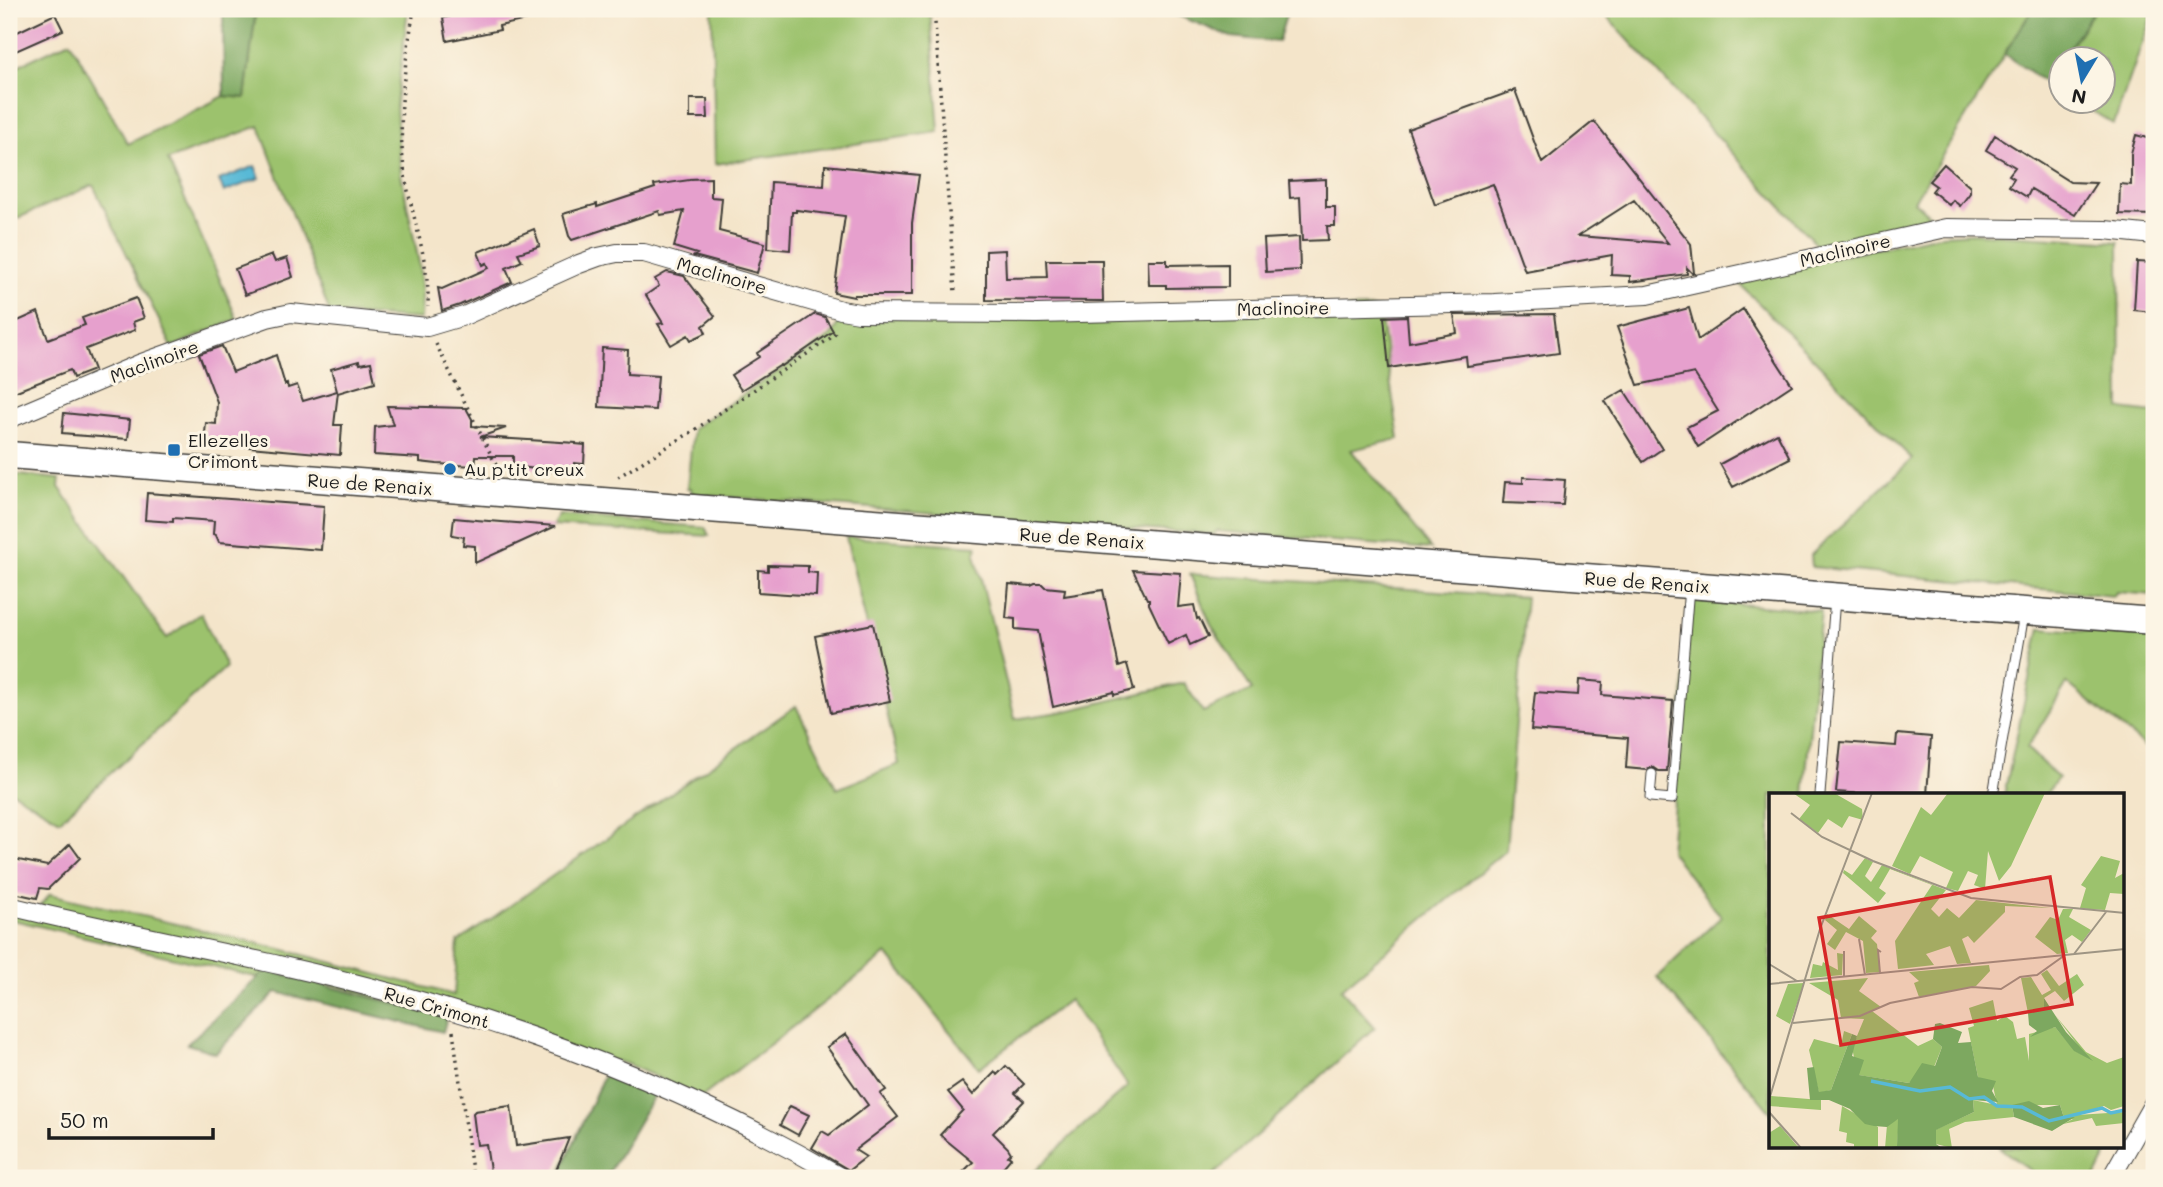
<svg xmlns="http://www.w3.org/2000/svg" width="2163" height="1187" font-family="Mali,sans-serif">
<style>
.green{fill:#9cc26d;stroke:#5c6f44;stroke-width:2}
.forest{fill:#7da860;stroke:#4c623e;stroke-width:2}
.water{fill:#58b9d6;stroke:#3a6a79;stroke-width:2}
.building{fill:#e6a0cd;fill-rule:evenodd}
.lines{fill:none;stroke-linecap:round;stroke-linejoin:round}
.lane-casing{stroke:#3c3a36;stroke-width:11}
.street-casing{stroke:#3c3a36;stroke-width:20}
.primary-casing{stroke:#3c3a36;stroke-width:29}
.path{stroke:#3c3a36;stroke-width:3.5;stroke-dasharray:2 5;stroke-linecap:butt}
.lane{stroke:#fff;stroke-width:9}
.street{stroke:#fff;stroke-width:18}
.primary{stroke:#fff;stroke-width:26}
.poi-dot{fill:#1f6fb2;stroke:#fcf5e5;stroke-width:2.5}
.labels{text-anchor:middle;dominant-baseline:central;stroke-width:6;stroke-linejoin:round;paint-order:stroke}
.street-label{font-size:18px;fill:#1c1c1c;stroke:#fcf5e5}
.poi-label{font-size:18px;fill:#1c1c1c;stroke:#fcf5e5;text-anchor:start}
.inset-river{fill:none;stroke:#58b9d6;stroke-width:3.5}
.inset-road{fill:none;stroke:#9e9584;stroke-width:2}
.view{fill:#d62828;fill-opacity:0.15;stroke:#d62828;stroke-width:3.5}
.inset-edge{fill:none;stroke:#1c1c1c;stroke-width:3.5}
</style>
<rect width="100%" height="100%" fill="#fcf5e5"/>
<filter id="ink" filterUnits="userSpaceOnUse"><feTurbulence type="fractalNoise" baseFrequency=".0143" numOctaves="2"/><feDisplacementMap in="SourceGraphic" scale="14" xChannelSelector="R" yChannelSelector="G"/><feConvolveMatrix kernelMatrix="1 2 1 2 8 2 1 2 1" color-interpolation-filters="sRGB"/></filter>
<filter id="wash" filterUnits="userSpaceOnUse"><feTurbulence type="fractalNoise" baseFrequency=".00686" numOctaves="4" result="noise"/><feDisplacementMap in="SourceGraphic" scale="28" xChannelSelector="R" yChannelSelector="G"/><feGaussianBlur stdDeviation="1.57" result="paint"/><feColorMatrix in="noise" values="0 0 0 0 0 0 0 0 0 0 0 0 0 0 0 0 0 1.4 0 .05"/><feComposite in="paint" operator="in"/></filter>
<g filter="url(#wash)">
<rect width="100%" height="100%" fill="#f4e5ca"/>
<!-- green -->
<path class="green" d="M256,9H408L396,103L398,141L401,174L419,263L422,293L421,319L330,313L259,126L168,160L237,319L172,347L93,185L9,222V70L70,41L128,144L224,96L245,98Z
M712,9H930L939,132L715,164Z
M1600,9H2033L1914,201L1942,226L1824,253Z
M2095,9H2154L2114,124L2077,102H2104V60L2062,59Z
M1973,233L2119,242L2120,409L2154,413V595L2116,592L2114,596L1812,567L1811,555L1912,459L1734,278L1940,235Z
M1379,308L1399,439L1351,450L1431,549L1216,531L1215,534L1150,530L692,494L691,488H687L693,428L831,336L843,315Z
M9,474L60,479L59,487L167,638L201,613L226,667L60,820L9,790Z
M559,516L705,527L709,536L552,527Z
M846,537L977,546L975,554L1015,719L1066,711L1184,683L1203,712L1252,690L1211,625L1190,574L1526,597L1506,850L1341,989L1375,1027L1210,1178H1028L1068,1139L1128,1086L1069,1000L979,1068L887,954L702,1097L627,1064L40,905L50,894L281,949L454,995L458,942L796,706L837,789L899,764Z
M1691,600L1821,611L1804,795H1771V1113L1657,977L1721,917L1670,851Z
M2040,628L2154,636V754L2067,683L2027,748L2058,778L2045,795H2004Z
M9,912L266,970L259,978L9,919Z
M1999,1147H2099L2106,1156L2095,1178H2040Z"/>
<!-- forest -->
<path class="forest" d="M220,9H256L245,98L224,96L223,14Z
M1162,9H1288L1278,42L1231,37Z
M2033,9H2095L2046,83L2004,54Z
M266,970L447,1017L443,1032L276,992L216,1053L187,1044Z
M606,1070L655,1094L606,1178H558Z"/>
<!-- water -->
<path class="water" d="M255,166L260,178L224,192L219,180Z"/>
<g id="blocks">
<!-- building -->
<path class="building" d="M463,9H544L545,16L499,26L500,30L447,41L443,18L464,13Z
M55,14L63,30L9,54V36Z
M1515,90L1542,163L1594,121L1691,244L1694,273H1692L1687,268V274L1630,282V276L1611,275L1612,255L1525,271L1493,184L1435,205L1408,129ZM1634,200L1668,243L1578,236Z
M690,99H707L708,118H690Z
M1995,135L2070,182L2096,183L2075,215L2031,189L2027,197L2009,186L2014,178L2009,175L2015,167L1986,150Z
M2136,135L2154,140L2149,159H2154V215L2119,214L2120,184L2131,185V154Z
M1944,164L1970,187V193L1960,206L1953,200L1949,205L1932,191L1936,186L1929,181Z
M825,165L919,175L912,223V295H854V297L834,293L845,216L796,210V212H792L790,250L768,248L771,182L824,186Z
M711,178V197L722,198L719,231L765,243L757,273L694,256L697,254L674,247L684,211L660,215L659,211L572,240L569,236L563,214L597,204V207L655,188L654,185L690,180V179Z
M1326,179V207H1335V226H1327L1328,240L1302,241L1300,197L1290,198L1289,181Z
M534,229L540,246L518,253L522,261L506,268L512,282L460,305L442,311L438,288L442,289L489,268L487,263L483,265L478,252Z
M1299,237L1300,270L1266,272L1264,239Z
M1005,250L1006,278L1047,277L1046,260H1102L1103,301L986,300V251Z
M272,255L275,262L287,258L293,277L245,295L235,269Z
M1148,260H1167V265L1228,264V287L1166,288V285H1149Z
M2137,262L2154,263V312L2134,310Z
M667,272L684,276L715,316L703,326L706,333L691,340L688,335L671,345L658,324L663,323L646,295L659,286L655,279Z
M136,298L144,318L133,322L135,330L86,349L94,370L73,378L70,370L9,394V325L38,312L48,339L85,325L82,318Z
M1689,308L1698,340L1743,309L1792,385L1698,447L1687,427L1718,411L1694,373L1638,385L1617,327Z
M815,314L825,317L833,331L782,366L781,365L741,390L731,375L759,357L757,353Z
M1554,314L1559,353L1467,366L1466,356L1389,368L1384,317L1407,316L1409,342L1457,333L1454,315Z
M222,346L233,372L276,355L285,385L287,384L288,388L297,385L303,401L337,391L331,369L359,361L360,364L371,362L375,382L338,393V392L334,425H342L340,455L204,443L206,423L216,424L217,402L199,354Z
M602,348L628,350L627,374L658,376L655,410L599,407Z
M1624,390L1662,449L1643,462L1605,401Z
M387,406L466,408L472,419V426L506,428L480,437L576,443V444L585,445L584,464L574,463V474L513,466V456H476L475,466L437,464L420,462V458L374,455L375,427L393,425Z
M64,413L130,420L128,439L73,435V434L62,433Z
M1777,433L1790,458L1733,487L1720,464Z
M1523,477L1565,480L1563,505L1503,503L1505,482L1523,483Z
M147,493L324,506L321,550L219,542L216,535L213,534L214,521L173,518V522L145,520Z
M454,518L476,520L556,526L475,563V546L463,545L464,537L452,535Z
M768,565L808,566V572L817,573L816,596L758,592V570L768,571Z
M1133,570L1181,573L1178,607L1194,605L1197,619L1199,618L1208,637L1190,645L1186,635L1168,644L1149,604V599H1147Z
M1009,584L1031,586L1035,584H1042L1045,587L1065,589L1064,596L1103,590L1119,667L1127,664L1134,690L1114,695V692L1053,707L1038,631L1015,629V619L1006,618Z
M873,624L890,701L831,713L815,636Z
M1579,680L1603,682L1602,695L1673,701L1667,771H1658L1652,767L1647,770L1626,768L1628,738L1531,730L1535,692L1578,695Z
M1897,734L1931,737L1927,795H1878L1836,792L1841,742L1896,746Z
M70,844L80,858L48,889L40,888L37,898L9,892V858L47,866Z
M846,1034L886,1090L880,1094L898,1117L855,1150L866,1157L849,1170L812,1148L822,1131L829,1135L868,1105L827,1047Z
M1006,1066L1024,1084L1015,1093L1024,1101L993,1133L1008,1148L1011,1153L1008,1156L1011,1158L994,1178H957L973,1162L940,1135L963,1110L948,1092L962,1082L973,1095L995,1072L997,1075Z
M511,1106L516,1146L569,1138L553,1178H517L516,1173L491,1177L486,1144L477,1145L473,1113L475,1111Z
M790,1106L809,1115L798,1135L780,1125Z"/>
</g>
</g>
<g filter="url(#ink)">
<use href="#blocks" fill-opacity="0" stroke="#3c3a36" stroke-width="2"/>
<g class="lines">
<!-- lane casing -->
<g class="lane-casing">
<path id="lane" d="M1652,774L1650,797L1672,799L1689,587
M1820,795L1835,598
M1993,795L2024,614"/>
</g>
<!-- street casing -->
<g class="street-casing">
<path id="street" d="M9,419L139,364L267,318L291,313L427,327L464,316L579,264L598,257L617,253H644L841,310L859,313L1037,314L1494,303L1647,295L1946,228L2105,230L2154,235
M9,906C136,937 265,958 392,993C549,1036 701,1096 842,1178
M2111,1178L2154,1102"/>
</g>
<!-- primary casing -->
<g class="primary-casing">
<path id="primary" d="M9,455L2154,621"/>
</g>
<!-- path -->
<path class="path" d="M414,9C405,64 396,119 405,175C412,218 430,262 428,307
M934,9L955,293
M436,344L498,469
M618,477L690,433L832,337L837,330
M453,1031L473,1178"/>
<!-- lane -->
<use href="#lane" class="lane"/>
<!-- street -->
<use href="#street" class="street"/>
<!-- primary -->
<use href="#primary" class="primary"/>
</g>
</g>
<!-- markers -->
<g class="poi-dot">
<rect x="167" y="443" width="14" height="14" rx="3.5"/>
<circle cx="450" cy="469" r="7"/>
</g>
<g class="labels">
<!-- street labels -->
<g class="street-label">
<text transform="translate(1845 250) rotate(-13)">Maclinoire</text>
<text transform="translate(722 275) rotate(16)">Maclinoire</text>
<text transform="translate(1283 308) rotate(-1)">Maclinoire</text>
<text transform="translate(154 361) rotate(-20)">Maclinoire</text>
<text transform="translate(370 484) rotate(4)">Rue de Renaix</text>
<text transform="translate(1082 538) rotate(4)">Rue de Renaix</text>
<text transform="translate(1647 582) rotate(4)">Rue de Renaix</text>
<text transform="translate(437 1007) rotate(16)">Rue Crimont</text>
</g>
<!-- poi labels -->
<g class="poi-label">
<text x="188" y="440">Ellezelles<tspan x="188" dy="21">Crimont</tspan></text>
<text x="464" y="469">Au p'tit creux</text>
</g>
</g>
<!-- overview -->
<g transform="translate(1769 793)">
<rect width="355" height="355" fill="#f4e5ca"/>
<path d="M24,0H65L93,16L94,27L80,23L73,35L59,26L49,40L30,26L41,12ZM179,0H276L242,73L230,88L219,58L216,96L205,92L209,82L199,78L189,98L177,95L184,79L151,63L141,81L123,73L152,14L162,22ZM332,63L351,68L346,85L355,80V101L341,100L336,117L256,112L311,115L317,95L312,92ZM96,65L104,69L96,83L102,89L113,72L177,97L162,116L170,124L178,115L190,125L207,107L282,115L236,113V119L205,150L199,143L193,146L202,170L188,171L181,153L157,161L165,172L129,176L126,148L163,92L121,76L110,95L117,100L109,110L74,80L75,77L83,82ZM294,116H304L300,124L322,137L313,149L303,142L296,147L299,160L288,161L266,144L281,124L289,127ZM58,121L80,136L90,123L108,138L102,145L108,151L111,179L97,180L94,148L77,139L66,157L58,151L68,137L56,127ZM68,160L74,161L73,182L41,185L44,171L53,173L54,169L69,177ZM220,172L221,178L207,193L150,204L145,190L150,188L140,179ZM278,177L290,193L308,181L315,192L295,208L286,198L275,205L276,215L259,220L252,185L262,184L273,202L282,197L272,181ZM99,185L90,198L112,214L103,218L149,253L164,246L173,254L165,274L153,276L140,290L89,282L83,255L95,226L72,225L69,207L40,190ZM35,190L21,231L7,223L19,191ZM224,207L228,228L236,223L244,229L248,246L256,244L260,268V241L286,234L306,258L324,267L316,262L286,222L317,259L338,270L355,264V313L342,317L335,313L308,322L355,319V330L327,333L323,325L294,331L304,326L295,325L291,312H243L245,324L196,329L180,336L183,355L167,351L166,337L205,319L204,307L228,312L224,293L209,284L199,235L205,233L200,215ZM75,238L83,241L62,297L50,300L40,257L45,246L72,253ZM2,303L52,307V317L0,313ZM73,313L109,334V355H85V351L77,349L78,340L70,338ZM130,325L128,354L116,355L118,332ZM11,333L30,355H0V340Z" fill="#9cc26d"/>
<path d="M275,205L297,239L324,268L305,258L286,234L261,244L268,238L260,232L259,220L275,215ZM171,230L193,239L189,250L202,249L209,284L227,288L223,298L229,309L204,307L205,319L167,337V351L173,355H117L128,353L129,326L118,334L105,333L96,331L81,316L60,307H41L38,275L45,274L50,299L62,297L83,241L88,243L83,263L95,267L90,282L140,290L153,270L166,273L173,254L164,246L166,231ZM260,308L274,315L291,312L295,325L306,324L283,338L245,324L243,312Z" fill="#7da860"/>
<path class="inset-river" d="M102,288L151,298L181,294L200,306L215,304L228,313L253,314L280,328L333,315L342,320L356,317"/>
<path class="inset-road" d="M22,20L53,44L104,68L202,105L356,120M90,146L96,182M75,158V184M305,161L337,119M0,171L28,188M111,180L109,157L112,159M0,191L356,156M24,230L91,223L121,210L203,194L232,196L251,184L268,182L296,162M0,307L51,136L103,0M0,319L32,355"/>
<path class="view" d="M281,84L303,211L72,252L50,125Z"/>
<rect width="355" height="355" class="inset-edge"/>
</g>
<!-- margin -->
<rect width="2163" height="1187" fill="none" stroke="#fcf5e5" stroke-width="35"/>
<!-- north arrow -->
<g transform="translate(2082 80) rotate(190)"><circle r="33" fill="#fcf5e5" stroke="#a29e95" stroke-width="2"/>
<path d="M0-5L12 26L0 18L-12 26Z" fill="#1f6fb2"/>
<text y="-10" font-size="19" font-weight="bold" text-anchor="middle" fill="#1c1c1c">N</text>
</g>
<!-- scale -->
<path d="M49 1128v10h164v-10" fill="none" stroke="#1c1c1c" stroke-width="3.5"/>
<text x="60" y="1128" font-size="21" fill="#1c1c1c" stroke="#fcf5e5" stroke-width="5" paint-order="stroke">50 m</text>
</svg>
